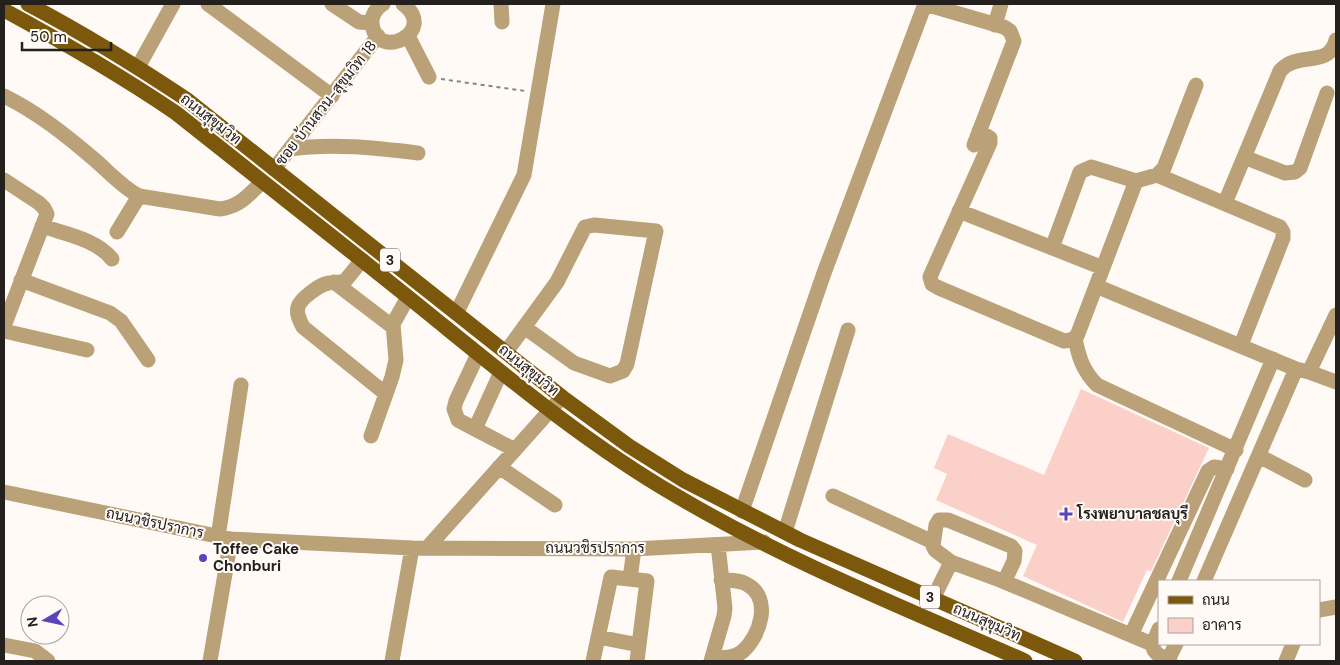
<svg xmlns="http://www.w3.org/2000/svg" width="1340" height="665" font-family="'DM Sans',Sarabun,sans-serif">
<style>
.building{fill:#fad0c9}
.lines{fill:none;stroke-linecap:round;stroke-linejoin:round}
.path{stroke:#878380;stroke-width:2;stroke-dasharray:4 4;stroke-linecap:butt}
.minor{stroke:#baa178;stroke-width:15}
.major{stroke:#7b580c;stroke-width:15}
.poi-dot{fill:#5944bc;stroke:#fffaf6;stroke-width:2}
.labels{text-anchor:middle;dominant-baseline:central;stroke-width:4;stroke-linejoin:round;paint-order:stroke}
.shield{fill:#fffaf6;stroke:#65615f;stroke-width:1}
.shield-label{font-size:14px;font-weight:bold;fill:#23201e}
.street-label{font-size:15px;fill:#23201e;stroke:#fffaf6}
.poi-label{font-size:15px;font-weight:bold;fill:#23201e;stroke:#fffaf6;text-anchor:start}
</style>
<rect width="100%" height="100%" fill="#fffaf6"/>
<!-- building -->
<path class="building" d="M1081,389L1209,448L1151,571L1147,570L1123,622L1023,576L1037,545L936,500L947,474L934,468L948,434L1044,475Z"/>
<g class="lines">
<!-- path -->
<path class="path" d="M441,79L525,91"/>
<!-- minor -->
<path class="minor" d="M208,4L332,96
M332,4L359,22L372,23
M383,4C376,8 371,16 372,24C377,63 439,31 403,4
M501,4L502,22
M925,4L1004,27L1010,31L1014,41L974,145
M995,25L1001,4
M408,36L429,77
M138,67L173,4
M4,96C37,112 67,136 95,160C110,173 122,187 139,196L220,209C241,206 248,195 262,182
M979,131L990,138V143L933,270L930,277L932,284L939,288L1064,341L1071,340L1077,336L1136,181L1157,175L1164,168L1196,85
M290,149C333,143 375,148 418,153
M1244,157L1285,173L1295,172L1300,168L1327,93
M274,169L378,36
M1157,175L1280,227L1283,232V238L1241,345
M4,180L39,203L44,208L47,214L4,326
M1225,203L1280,71C1298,50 1329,69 1336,40
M959,211L1103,268
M42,226C65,234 96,239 112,259
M117,232L139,196
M1052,248L1080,172L1091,167L1136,181
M362,260L345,281C340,283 334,282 329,283C320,284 300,299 298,307C296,314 300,321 303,327L386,394
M21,280L110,313L121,321L148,360
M334,282L393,327
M1096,286L1296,369L1309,372L1336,315
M457,312L524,175L553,4
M4,331L87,350
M1075,337C1078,356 1083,371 1097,385L1236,450
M506,352L557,282L585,227L594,225L656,231L627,364L623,371L610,376L574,363L524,327
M478,354L456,401L454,409L458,420L475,429L501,372
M1309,372L1336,382
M475,429L515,450
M371,436L392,377L396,360L393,324L408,297
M1259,456L1305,480
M499,467L555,505
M4,492L231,539L412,548L634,549L764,542
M833,496L933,542
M742,511L824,273L925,4
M785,532L848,330
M218,537L241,385
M427,548L562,397
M630,579L634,549
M1000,580L1006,578L1014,561L1015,551L1011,546L948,520H939L936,525L933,546L935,550L951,562L1000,580L1152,644
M1179,581L1273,359
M1204,581L1296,369
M933,599L951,562
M1319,610L1336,607
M1159,629C1150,650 1150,651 1170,661
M1131,635L1208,471L1214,467L1227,469
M598,637L639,645
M4,645L35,651L48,661
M713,658C723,658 735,658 743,651C760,636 772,599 748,585C741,580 730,580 721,580
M1168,660L1176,644
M210,661L231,539
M392,661L412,548
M593,661L611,577L647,581L637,661
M711,661L724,616L725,608L718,545
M1286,661L1293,644"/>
<!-- major -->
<path class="major" d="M28,4C83,33 135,65 186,99L562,397L629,446L683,480L800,540L1075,661
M4,10C63,42 120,75 176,113C253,174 331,235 408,297C494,366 579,439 675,495C786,561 907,609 1025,661"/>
</g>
<!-- markers -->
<g class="poi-dot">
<path d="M1063.5 506.5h5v5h5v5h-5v5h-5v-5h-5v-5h5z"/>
<circle cx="203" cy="558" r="5"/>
</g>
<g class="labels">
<!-- shield labels -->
<g class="shield">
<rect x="380" y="248.5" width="20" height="23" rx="4"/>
<rect x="920" y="585.5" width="20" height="23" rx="4"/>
</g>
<g class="shield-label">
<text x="390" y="260">3</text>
<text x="930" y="597">3</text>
</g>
<!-- street labels -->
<g class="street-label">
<text transform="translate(326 103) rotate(-52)">ซอย บ้านสวน-สุขุมวิท 18</text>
<text transform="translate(211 119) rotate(38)">ถนนสุขุมวิท</text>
<text transform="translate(529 370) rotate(39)">ถนนสุขุมวิท</text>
<text transform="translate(155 523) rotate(12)">ถนนวชิรปราการ</text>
<text x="595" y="548">ถนนวชิรปราการ</text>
<text transform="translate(987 622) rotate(24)">ถนนสุขุมวิท</text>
</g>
<!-- poi labels -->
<g class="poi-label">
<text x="1077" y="514">โรงพยาบาลชลบุรี</text>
<text x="213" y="549">Toffee Cake<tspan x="213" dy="17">Chonburi</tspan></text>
</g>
</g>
<!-- border -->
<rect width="1340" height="665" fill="none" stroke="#23201e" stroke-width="10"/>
<!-- legend -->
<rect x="1158" y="580" width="162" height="65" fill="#fffaf6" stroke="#a7a3a0"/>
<rect x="1168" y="596" width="25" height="8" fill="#7b580c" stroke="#a7a3a0"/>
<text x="1202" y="605" font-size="15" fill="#23201e">ถนน</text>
<rect x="1168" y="618" width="25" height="15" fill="#fad0c9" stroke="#a7a3a0"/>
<text x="1202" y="630" font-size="15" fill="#23201e">อาคาร</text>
<!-- north arrow -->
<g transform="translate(45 620) rotate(261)"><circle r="24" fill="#fffaf6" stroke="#a7a3a0"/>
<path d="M0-4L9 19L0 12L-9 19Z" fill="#5944bc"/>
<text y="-8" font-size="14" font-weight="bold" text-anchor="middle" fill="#23201e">N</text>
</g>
<!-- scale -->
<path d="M22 42v8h89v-8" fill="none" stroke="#23201e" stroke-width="2.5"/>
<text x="30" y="42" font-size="15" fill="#23201e" stroke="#fffaf6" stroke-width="4" paint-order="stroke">50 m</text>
</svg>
